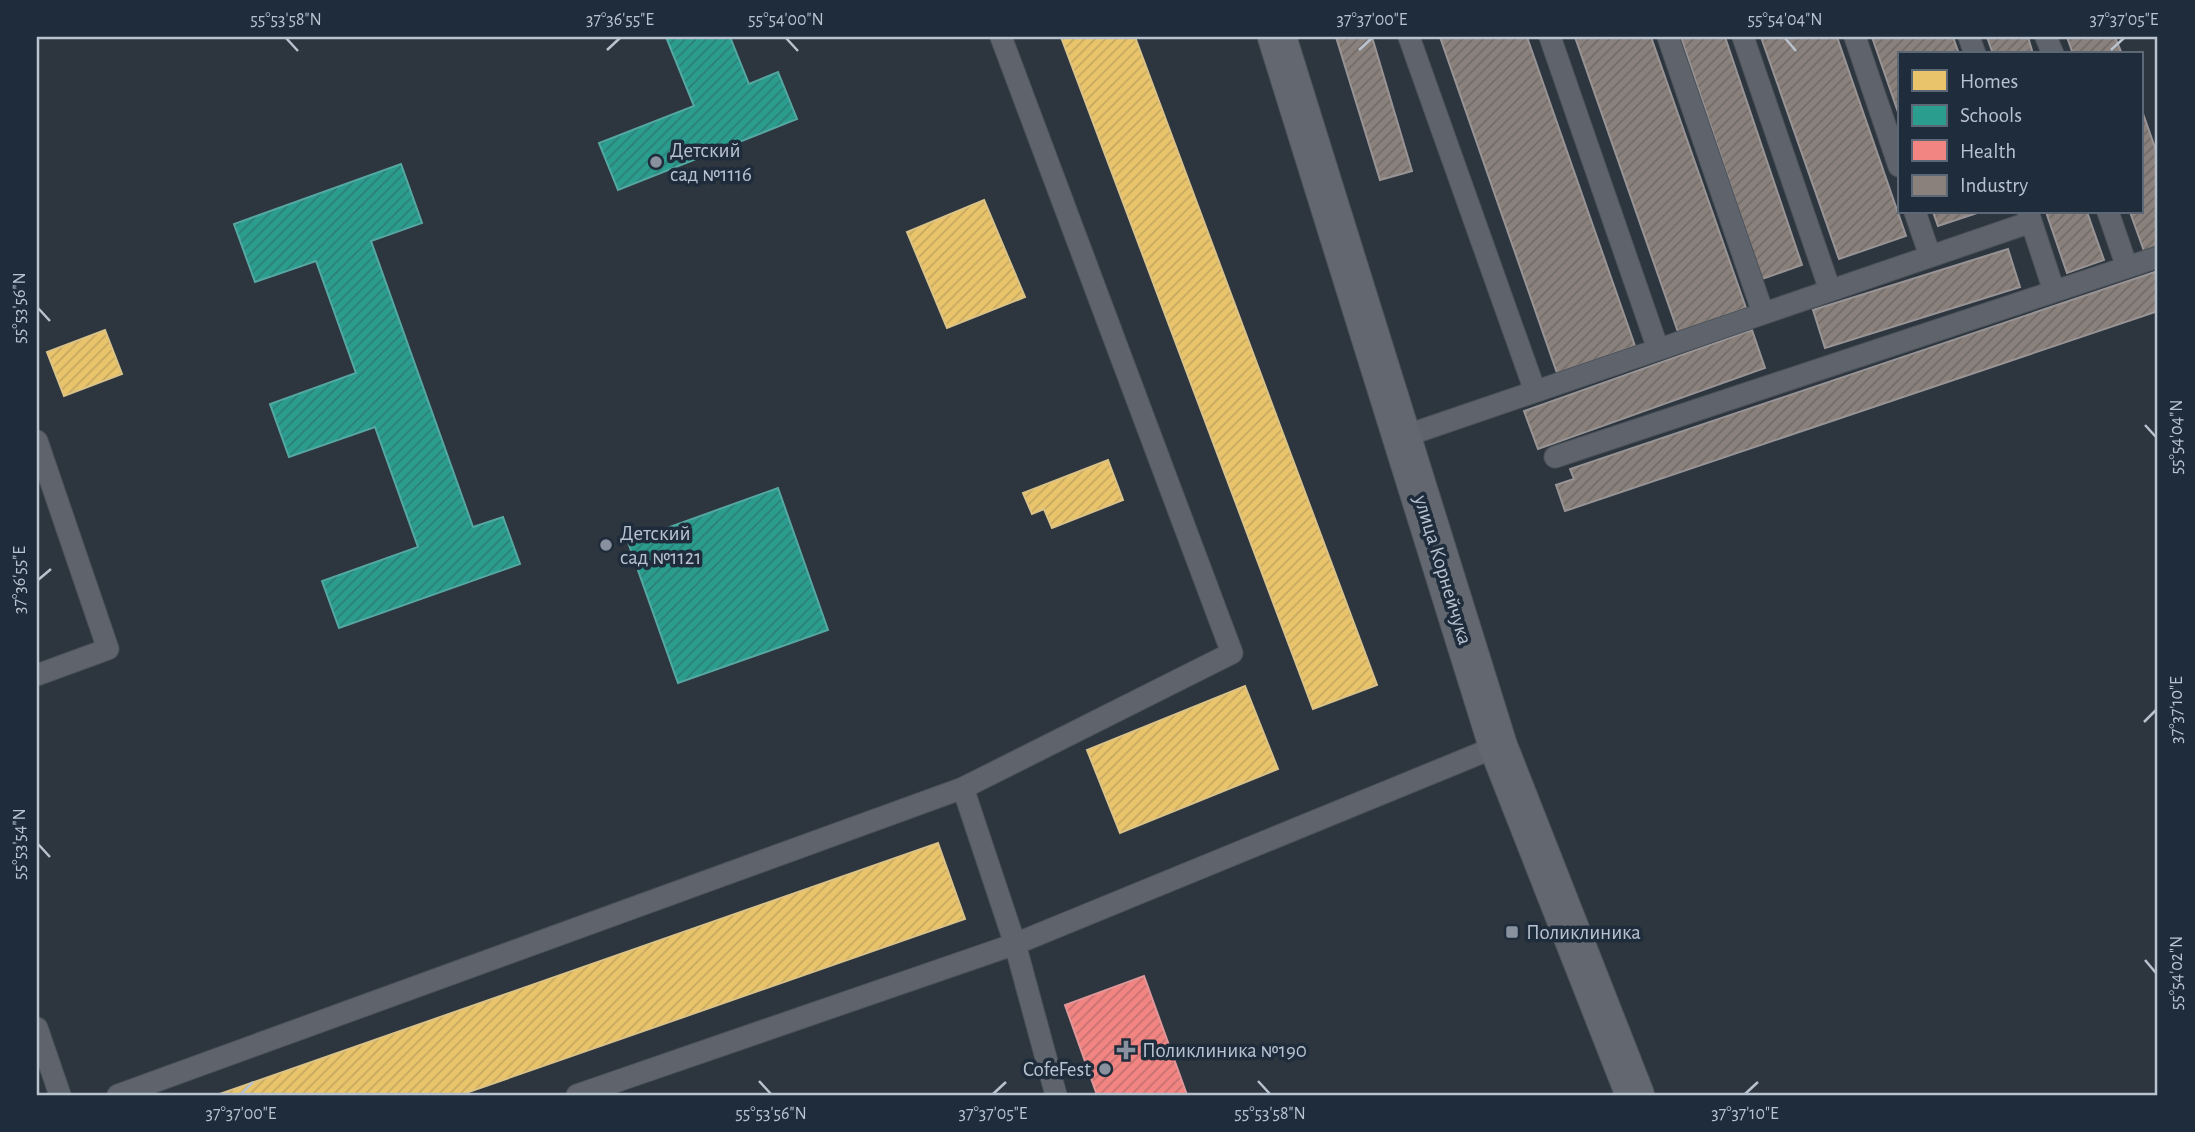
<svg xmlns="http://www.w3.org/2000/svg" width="2195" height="1132" font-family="'Alegreya Sans',sans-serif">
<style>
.homes{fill:url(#homes-hatch);stroke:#dbc388;stroke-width:2}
.schools{fill:url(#schools-hatch);stroke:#55a8a2;stroke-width:2}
.health{fill:url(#health-hatch);stroke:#e19799;stroke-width:2}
.industry{fill:url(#industry-hatch);stroke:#989495;stroke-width:2}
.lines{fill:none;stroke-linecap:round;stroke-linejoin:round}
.lane-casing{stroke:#4c5259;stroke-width:23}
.secondary-casing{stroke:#4c5259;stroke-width:40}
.lane{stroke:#5f646c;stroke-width:21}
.secondary{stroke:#636870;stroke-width:38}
.ticks{fill:none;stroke:#b9c2cf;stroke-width:2.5}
.poi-dot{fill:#88919d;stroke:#1f2c3b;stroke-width:2.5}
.labels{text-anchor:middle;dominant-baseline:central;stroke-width:7;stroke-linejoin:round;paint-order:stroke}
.poi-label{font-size:21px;fill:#b9c2cf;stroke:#1f2c3b;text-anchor:start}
.street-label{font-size:21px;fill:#b9c2cf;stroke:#1f2c3b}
.neatline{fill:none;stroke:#b9c2cf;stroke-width:2.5}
.ticks-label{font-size:18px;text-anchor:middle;fill:#b9c2cf}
</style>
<defs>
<pattern id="homes-hatch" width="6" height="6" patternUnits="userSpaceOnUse" patternTransform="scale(1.75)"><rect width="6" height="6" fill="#e9c46a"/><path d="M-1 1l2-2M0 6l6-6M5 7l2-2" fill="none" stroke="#c6a861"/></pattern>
<pattern id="schools-hatch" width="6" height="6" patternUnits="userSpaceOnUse" patternTransform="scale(1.75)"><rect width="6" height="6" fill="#2a9d8f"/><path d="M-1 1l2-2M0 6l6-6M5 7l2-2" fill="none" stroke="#2e7f77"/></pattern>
<pattern id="health-hatch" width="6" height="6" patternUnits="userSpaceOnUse" patternTransform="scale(1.75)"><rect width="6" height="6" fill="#f28482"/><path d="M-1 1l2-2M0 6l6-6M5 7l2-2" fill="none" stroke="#c47271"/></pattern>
<pattern id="industry-hatch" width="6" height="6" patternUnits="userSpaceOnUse" patternTransform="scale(1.75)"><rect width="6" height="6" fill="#8a817c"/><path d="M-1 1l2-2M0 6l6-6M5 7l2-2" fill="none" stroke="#716c69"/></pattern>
</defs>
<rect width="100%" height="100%" fill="#2d363f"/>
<!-- homes -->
<path class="homes" d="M1061,37H1135L1377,685L1313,709Z
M984,200L1025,297L947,328L907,232Z
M105,330L122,374L64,396L47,352Z
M1108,460L1123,500L1052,528L1044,509L1032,514L1023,493Z
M1245,686L1278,769L1120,833L1087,750Z
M938,843L965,919L460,1095H217Z"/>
<!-- schools -->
<path class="schools" d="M666,37H730L749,84L778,72L797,119L618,190L599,143L694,106Z
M401,164L422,223L371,241L473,527L503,517L520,564L339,628L322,581L418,547L375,427L289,457L270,404L356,373L316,261L255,282L234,224Z
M778,488L828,630L678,683L628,542Z"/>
<!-- health -->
<path class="health" d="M1144,976L1187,1095H1097L1065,1005Z"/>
<!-- industry -->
<path class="industry" d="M1336,37H1372L1412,171L1380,180Z
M1440,37H1527L1635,346L1557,373Z
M1575,37H1651L1746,308L1678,332Z
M1681,37H1725L1802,265L1762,279Z
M1761,37H1837L1906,236L1839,259Z
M1872,37H1953L1959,54H1899V115Z
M1987,37H2028L2033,54H1993Z
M2067,37H2115L2122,54H2073Z
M2141,108L2158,156V246L2144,251L2130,212H2141Z
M1933,212H1980L1938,226Z
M2046,212H2087L2104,260L2067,273Z
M2008,249L2020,287L1825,348L1813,310Z
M2158,271V311L1565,511L1556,485L1574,479L1570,469Z
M1752,330L1765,368L1538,449L1524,411Z"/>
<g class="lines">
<!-- lane casing -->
<g class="lane-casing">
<path id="lane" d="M1409,37L1535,391
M1550,37L1658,349
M1668,37L1763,313
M1743,37L1830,290
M1855,37L1899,166
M1969,37L1975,54
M2046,37L2053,54
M1915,212L1930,256
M2028,212L2054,291
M2108,212L2127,267
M1402,437L2031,222
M37,441L108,649L37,675
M1555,457L2158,257
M37,1028L60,1095
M118,1095L963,788L1232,653L1001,37
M577,1095L1015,944L963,788
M1056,1095L1015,944L1498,746"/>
</g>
<!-- secondary casing -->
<g class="secondary-casing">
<path id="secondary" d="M1277,37L1498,746L1635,1095"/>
</g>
<!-- lane -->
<use href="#lane" class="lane"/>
<!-- secondary -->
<use href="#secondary" class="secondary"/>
</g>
<!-- ticks -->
<path class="ticks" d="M286,38L298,51M786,38L798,51M1785,38L1796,51M607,50L620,38M1359,50L1372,38M2111,50L2124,38M38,308L50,321M2145,425L2156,437M38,580L51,569M2144,722L2156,710M38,844L50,857M2145,960L2156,973M759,1081L771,1094M1258,1081L1270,1094M241,1094L253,1082M993,1094L1006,1082M1745,1094L1758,1082"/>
<!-- markers -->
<g class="poi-dot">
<circle cx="656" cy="162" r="7"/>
<circle cx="606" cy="545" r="7"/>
<rect x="1505" y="925" width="14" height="14" rx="3.5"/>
<path d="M1122.5 1039.5h7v7h7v7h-7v7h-7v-7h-7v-7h7z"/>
<circle cx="1105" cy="1069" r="7"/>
</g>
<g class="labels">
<!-- poi labels -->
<g class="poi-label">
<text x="670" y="150">Детский<tspan x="670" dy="24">сад №1116</tspan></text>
<text x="620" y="533">Детский<tspan x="620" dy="24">сад №1121</tspan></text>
<text x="1526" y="932">Поликлиника</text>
<text x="1142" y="1050">Поликлиника №190</text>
<text x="1091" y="1069" text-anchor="end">CofeFest</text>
</g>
<!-- street labels -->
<g class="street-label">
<text transform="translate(1443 570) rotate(73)">улица Корнейчука</text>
</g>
</g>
<!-- border -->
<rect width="2195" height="1132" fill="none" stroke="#1f2c3b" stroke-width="77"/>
<!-- legend -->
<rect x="1898" y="52" width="245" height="161" fill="#1f2c3b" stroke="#5d6876" stroke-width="2"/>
<rect x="1912" y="70" width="35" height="21" fill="#e9c46a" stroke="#5d6876" stroke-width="2"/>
<text x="1960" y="88" font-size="21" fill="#b9c2cf">Homes</text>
<rect x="1912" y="105" width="35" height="21" fill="#2a9d8f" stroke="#5d6876" stroke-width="2"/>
<text x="1960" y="122" font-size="21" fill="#b9c2cf">Schools</text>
<rect x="1912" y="140" width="35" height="21" fill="#f28482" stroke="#5d6876" stroke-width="2"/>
<text x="1960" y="158" font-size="21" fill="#b9c2cf">Health</text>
<rect x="1912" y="175" width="35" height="21" fill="#8a817c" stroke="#5d6876" stroke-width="2"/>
<text x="1960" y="192" font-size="21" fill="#b9c2cf">Industry</text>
<rect x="38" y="38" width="2118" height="1056" class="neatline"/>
<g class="ticks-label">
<text x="286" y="25">55°53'58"N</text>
<text x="620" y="25">37°36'55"E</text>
<text x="786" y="25">55°54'00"N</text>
<text x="1372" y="25">37°37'00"E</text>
<text x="1785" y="25">55°54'04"N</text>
<text x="2124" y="25">37°37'05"E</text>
<text transform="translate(19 308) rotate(-90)" y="6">55°53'56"N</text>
<text transform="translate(2176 437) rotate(-90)" y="6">55°54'04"N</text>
<text transform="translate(19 580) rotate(-90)" y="6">37°36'55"E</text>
<text transform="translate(2176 710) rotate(-90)" y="6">37°37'10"E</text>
<text transform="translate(19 844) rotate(-90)" y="6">55°53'54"N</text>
<text transform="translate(2176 973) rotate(-90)" y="6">55°54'02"N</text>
<text x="241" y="1119">37°37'00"E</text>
<text x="771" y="1119">55°53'56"N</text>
<text x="993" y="1119">37°37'05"E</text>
<text x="1270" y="1119">55°53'58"N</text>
<text x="1745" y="1119">37°37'10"E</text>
</g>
</svg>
